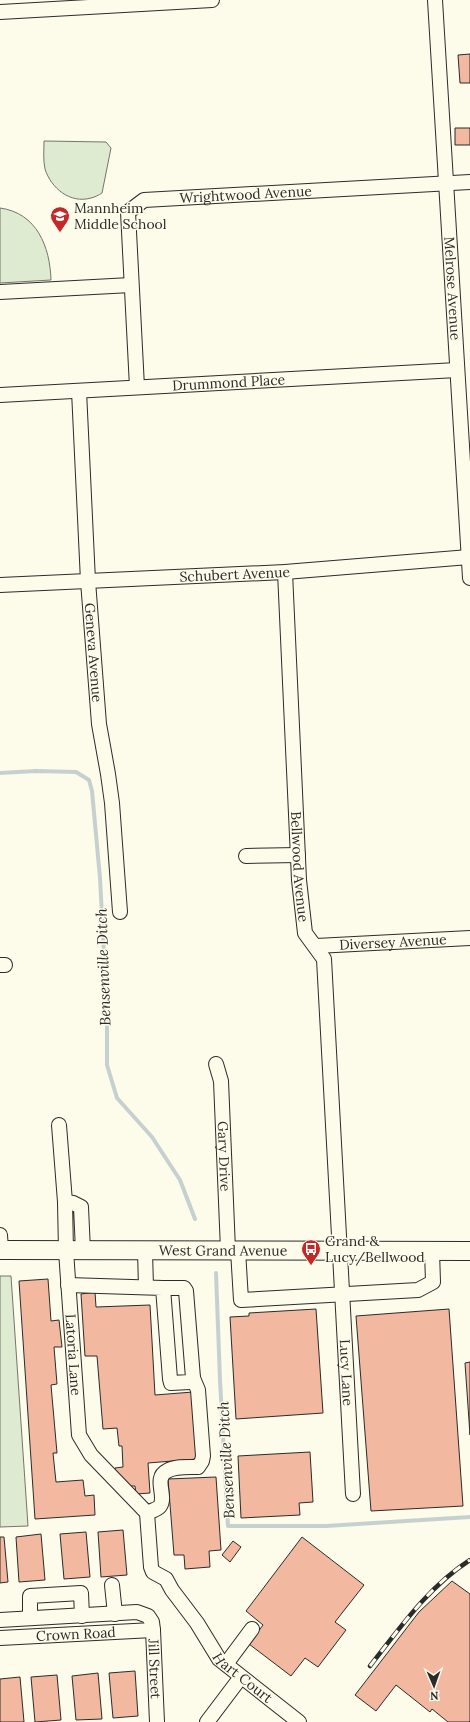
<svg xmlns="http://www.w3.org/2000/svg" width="470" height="1722" font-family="Lora,serif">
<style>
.green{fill:#deebd1;stroke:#74746e}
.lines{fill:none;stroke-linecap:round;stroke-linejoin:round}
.stream{stroke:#c7d0d0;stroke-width:4}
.building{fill:#f2b8a0;stroke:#2b2b2b}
.minor-casing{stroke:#2b2b2b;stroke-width:16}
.major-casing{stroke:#2b2b2b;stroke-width:20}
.minor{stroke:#fdfbea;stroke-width:14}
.major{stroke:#fdfbea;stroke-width:18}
.rail-casing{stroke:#2b2b2b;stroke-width:4.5}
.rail{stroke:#fdfbea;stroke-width:3;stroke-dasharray:9;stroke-linecap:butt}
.labels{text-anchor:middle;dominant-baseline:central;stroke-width:3;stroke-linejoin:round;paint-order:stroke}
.street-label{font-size:14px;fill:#2b2b2b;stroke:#fdfbea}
.poi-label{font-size:14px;fill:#2b2b2b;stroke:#fdfbea;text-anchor:start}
.water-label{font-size:15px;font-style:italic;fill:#2b2b2b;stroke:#fdfbea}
</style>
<rect width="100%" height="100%" fill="#fdfbea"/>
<!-- green -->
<path class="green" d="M44,141L106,142L111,148L102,193C99,195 95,197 91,198C70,204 51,188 45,169C43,160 44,150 44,141Z
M0,208C37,213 50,247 51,280L0,283Z
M0,1276H11L28,1526L0,1527Z"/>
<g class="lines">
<!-- stream -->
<path class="stream" d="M0,773L36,771L76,772L89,780L92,791L100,878L107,1012V1065L117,1098L152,1137L180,1180L195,1219
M216,1273L220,1380L228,1526H326L470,1517"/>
</g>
<!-- building -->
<path class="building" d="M470,54V83H460L458,55Z
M455,128H470V145H455Z
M48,1279L51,1321L59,1320L62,1347H54L57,1384L51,1385L57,1453H53L56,1482L83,1480L85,1496L94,1495L95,1515L35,1519L19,1281Z
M95,1292L96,1307L150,1305L155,1395L193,1392L197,1459L148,1463L150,1493L136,1494L135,1486H127L115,1473V1468L123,1467L122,1446H119L117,1428L103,1429L97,1356H85L81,1294Z
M316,1309L323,1413L236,1419L230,1317L249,1316V1313Z
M449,1309L463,1506L371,1511L356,1316Z
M470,1362V1435L465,1363Z
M310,1452L313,1502L299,1503L300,1515L241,1518L238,1456Z
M216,1477L221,1550L209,1551L210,1567L185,1569L184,1555H174L168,1479Z
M123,1530L127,1575L101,1577L98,1532Z
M86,1532L90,1577L64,1579L60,1534Z
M41,1534L45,1580L19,1582L16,1537Z
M0,1537H4L8,1582L0,1583Z
M302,1537L364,1585L335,1622L346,1630L318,1667L305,1658L291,1676L249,1644L263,1625L246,1611Z
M233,1541L241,1547L230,1562L222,1555Z
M452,1581L470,1594V1721L469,1722H448L432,1709L430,1712L396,1685L376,1711L355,1695L419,1612Z
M135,1671L138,1716L113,1718L109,1673Z
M98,1673L102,1719L76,1720L72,1676Z
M57,1675L61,1720L35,1722L31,1677Z
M20,1677L24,1722H0V1679Z"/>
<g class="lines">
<!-- minor casing -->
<g class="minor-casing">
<g id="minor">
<path id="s1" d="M435,0L470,578"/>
<path d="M0,12L212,0"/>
<path d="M0,292L131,285"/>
<path id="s2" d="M137,387L128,212L144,200L470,182"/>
<path id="s3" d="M79,391L88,581L99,724L108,774L112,803L120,912"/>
<path id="s4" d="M0,395L457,370"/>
<path id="s5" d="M285,572L299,880L305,933L324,959L353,1494"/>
<path id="s6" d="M0,585L285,572L469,557"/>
<path d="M246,856L298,855"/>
<path id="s7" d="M316,946L470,938"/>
<path d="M0,965H5"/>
<path id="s8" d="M216,1064L221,1081L228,1250"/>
<path d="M59,1125L65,1202"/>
<path d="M0,1235L1,1250"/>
<path d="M238,1250L241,1300L418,1290L433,1282L432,1251"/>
<path id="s9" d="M83,1251L81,1207L73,1203L65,1202L66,1251L79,1435L91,1455L147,1513L151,1567L153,1572L166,1579L172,1590L197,1623L219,1659L299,1722"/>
<path d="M145,1251L146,1287"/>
<path d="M68,1285L163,1288L170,1379L171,1383L190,1382L193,1378L186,1291L184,1288H163"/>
<path d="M147,1513C151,1511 158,1509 160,1506C167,1496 153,1478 167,1471C175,1466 189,1467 198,1467L202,1461L203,1456L198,1390L193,1378"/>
<path d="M112,1585L115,1614"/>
<path d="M30,1618V1596L81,1593L82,1616"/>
<path id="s10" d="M0,1620L137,1612L148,1616L152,1622L153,1630L157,1722"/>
<path id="s11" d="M0,1638L153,1630"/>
<path d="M226,1664L252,1629"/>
<path d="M207,1722L241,1677"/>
</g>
</g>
<!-- major casing -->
<g class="major-casing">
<g id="major">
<path id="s12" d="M0,1250L470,1251"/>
</g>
</g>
<!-- minor -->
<use href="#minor" class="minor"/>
<!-- major -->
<use href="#major" class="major"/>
<!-- rail casing -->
<g class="rail-casing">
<path id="rail" d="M370,1666C400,1628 428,1587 470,1560"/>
</g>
<!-- rail -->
<use href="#rail" class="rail"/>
</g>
<!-- icons -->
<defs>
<g id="school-pin" transform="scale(1)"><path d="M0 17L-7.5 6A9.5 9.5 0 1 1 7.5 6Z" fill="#c62828" stroke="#fdfbea"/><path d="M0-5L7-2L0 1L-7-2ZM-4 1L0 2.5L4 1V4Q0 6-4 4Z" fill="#fff"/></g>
<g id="bus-pin" transform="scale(1)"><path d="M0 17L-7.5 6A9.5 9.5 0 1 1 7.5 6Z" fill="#c62828" stroke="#fdfbea"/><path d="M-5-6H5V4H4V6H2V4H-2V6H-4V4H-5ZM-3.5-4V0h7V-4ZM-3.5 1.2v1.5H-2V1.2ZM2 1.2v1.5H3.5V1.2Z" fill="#fff"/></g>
</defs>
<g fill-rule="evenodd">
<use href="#school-pin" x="60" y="216"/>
<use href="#bus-pin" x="311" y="1249"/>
</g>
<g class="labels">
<!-- street labels -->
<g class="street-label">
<text stroke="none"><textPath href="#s2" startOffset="297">Wrightwood Avenue</textPath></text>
<text stroke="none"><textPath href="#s1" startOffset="289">Melrose Avenue</textPath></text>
<text stroke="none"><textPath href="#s4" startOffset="229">Drummond Place</textPath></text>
<text stroke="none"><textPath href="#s6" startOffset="235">Schubert Avenue</textPath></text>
<text stroke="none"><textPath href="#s3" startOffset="262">Geneva Avenue</textPath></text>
<text stroke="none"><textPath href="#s5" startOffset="295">Bellwood Avenue</textPath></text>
<text stroke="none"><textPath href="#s7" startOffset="77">Diversey Avenue</textPath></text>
<text stroke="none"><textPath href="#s8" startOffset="93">Gary Drive</textPath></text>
<text stroke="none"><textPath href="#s12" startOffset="223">West Grand Avenue</textPath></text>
<text stroke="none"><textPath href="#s9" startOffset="214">Latoria Lane</textPath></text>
<text stroke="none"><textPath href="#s5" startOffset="808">Lucy Lane</textPath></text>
<text stroke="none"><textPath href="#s11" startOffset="76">Crown Road</textPath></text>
<text stroke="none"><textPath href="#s10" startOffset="203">Jill Street</textPath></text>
<text stroke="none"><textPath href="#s9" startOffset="599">Hart Court</textPath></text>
</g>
<!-- poi labels -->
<g class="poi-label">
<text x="74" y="208">Mannheim<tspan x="74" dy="16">Middle School</tspan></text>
<text x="325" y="1241">Grand &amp;<tspan x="325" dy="16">Lucy/Bellwood</tspan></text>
</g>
<!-- water labels -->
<g class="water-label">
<text transform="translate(103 967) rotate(-92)">Bensenville Ditch</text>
<text transform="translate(226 1460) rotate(-93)">Bensenville Ditch</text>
</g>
</g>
<!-- north arrow -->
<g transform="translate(434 1686) rotate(178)" stroke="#fdfbea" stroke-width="3" paint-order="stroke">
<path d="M0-3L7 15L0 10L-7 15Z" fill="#2b2b2b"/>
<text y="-6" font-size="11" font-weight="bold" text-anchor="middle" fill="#2b2b2b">N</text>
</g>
</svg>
